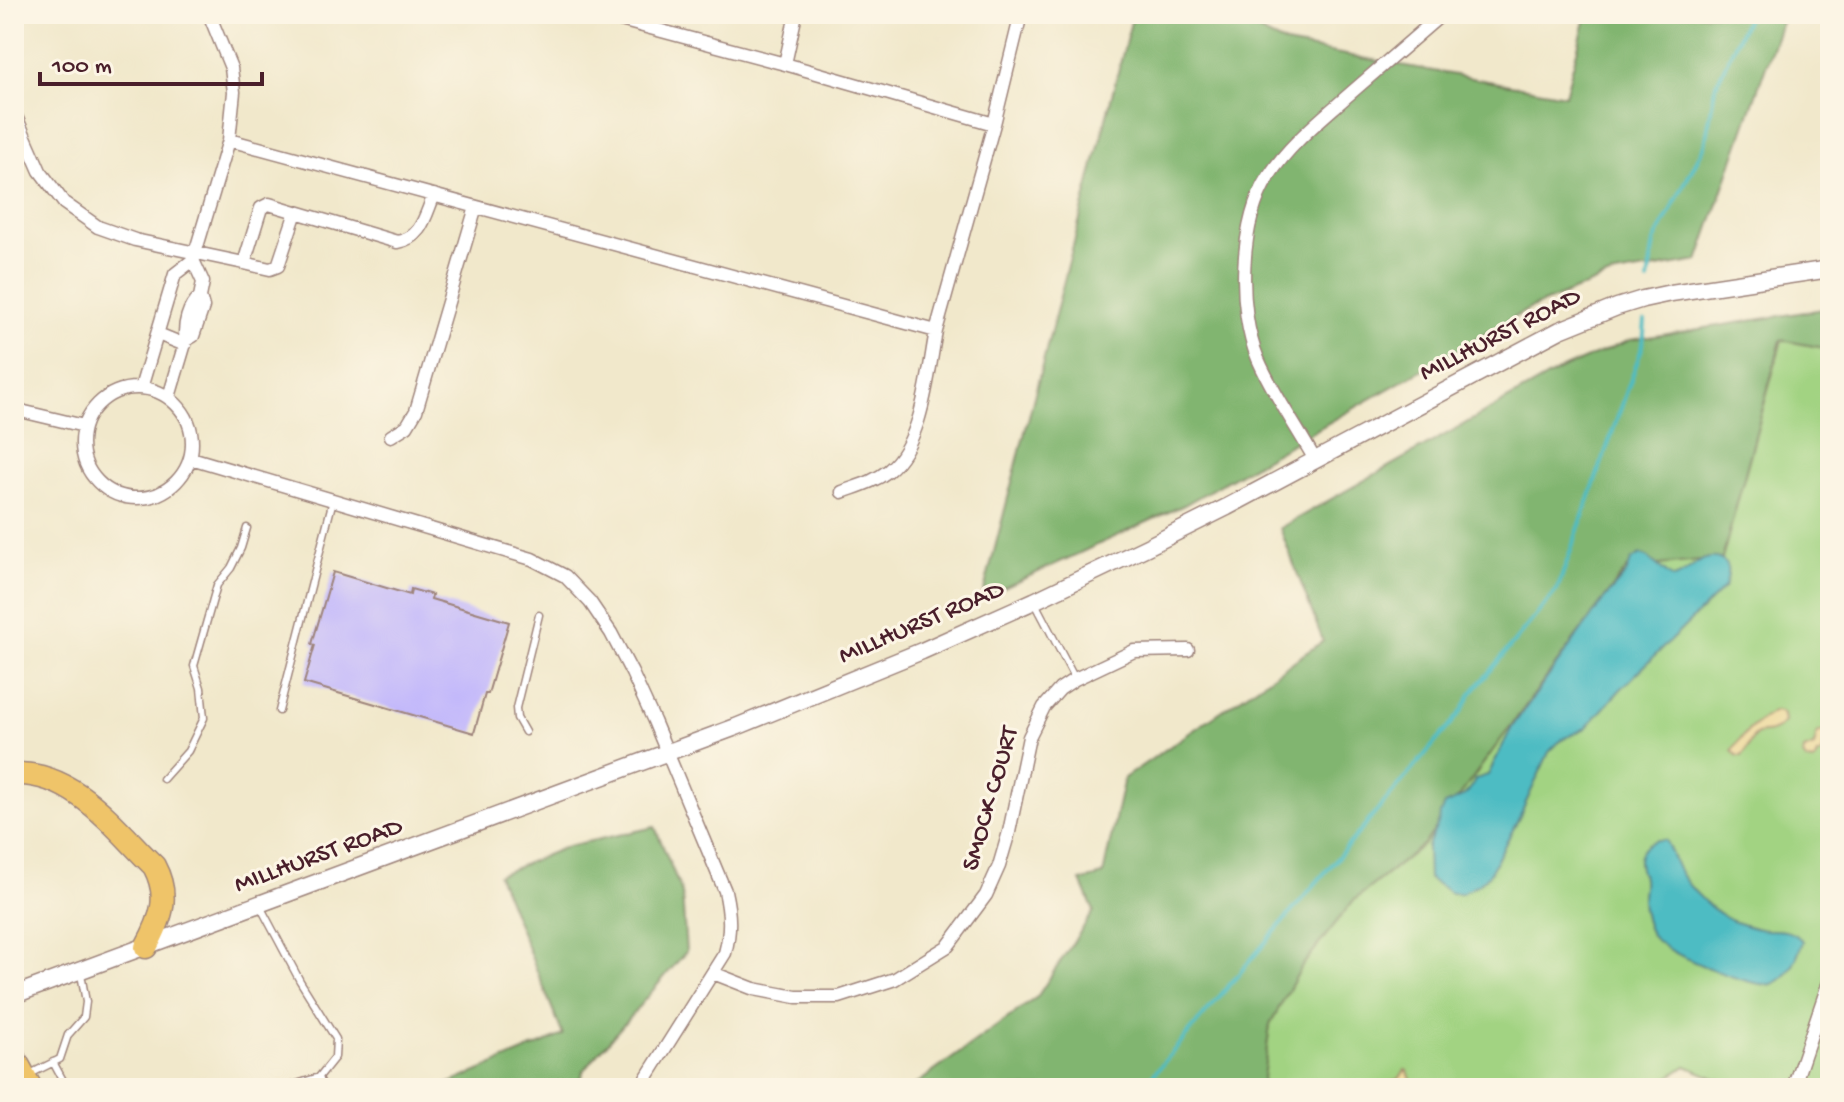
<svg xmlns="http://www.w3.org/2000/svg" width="1844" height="1102" font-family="'Gochi Hand',sans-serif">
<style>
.green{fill:#a2d382;stroke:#767956;stroke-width:2}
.forest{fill:#81b570;stroke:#666a4e;stroke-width:2}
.sand{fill:#eeda9e;stroke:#9c7c64;stroke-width:2}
.water{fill:#4dbcc3;stroke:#4c6e77;stroke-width:2}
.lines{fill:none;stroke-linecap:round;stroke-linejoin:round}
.stream{stroke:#4dbcc3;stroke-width:4}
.building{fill:#c2b8fb}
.service-casing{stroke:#9e847b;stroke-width:9}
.minor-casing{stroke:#9e847b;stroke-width:15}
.tertiary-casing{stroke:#9e847b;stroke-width:19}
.trunk-casing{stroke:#9e847b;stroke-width:25}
.service{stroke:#fff;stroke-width:6}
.minor{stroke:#fff;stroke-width:12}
.tertiary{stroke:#fff;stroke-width:16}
.trunk{stroke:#efc469;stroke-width:22}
.labels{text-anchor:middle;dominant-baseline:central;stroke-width:6;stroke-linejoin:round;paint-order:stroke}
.street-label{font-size:26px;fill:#4a1f2b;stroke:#fcf5e5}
</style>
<rect width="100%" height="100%" fill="#fcf5e5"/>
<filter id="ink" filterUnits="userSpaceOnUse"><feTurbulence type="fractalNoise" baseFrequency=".0125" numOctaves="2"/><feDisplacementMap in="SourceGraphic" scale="16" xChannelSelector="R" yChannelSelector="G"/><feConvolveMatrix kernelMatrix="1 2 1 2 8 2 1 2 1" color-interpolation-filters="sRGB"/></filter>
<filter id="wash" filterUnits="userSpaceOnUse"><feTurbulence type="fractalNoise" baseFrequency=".006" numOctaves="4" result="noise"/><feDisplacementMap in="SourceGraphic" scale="32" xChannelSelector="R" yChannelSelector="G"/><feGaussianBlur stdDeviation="1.8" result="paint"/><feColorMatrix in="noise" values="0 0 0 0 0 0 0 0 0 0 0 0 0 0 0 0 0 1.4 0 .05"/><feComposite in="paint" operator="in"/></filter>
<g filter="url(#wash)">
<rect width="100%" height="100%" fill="#f1e8cb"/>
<!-- green -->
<path class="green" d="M1782,340L1830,349V1088H1739L1686,1066L1653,1088H1259L1262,1085L1270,1024L1302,966L1353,901L1424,844L1627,568L1722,558Z"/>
<!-- forest -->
<path class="forest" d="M1133,14H1224L1286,44L1565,95L1587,14H1784L1698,261L1610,276L1529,309L1184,505L982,598Z
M1830,308V349L1781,340L1722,559L1627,568L1424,844L1353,901L1302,966L1270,1024L1262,1085L1259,1088H911L1037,997L1094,911L1081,881L1103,875L1124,778L1323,641L1280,528L1562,369L1630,340Z
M655,827L682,893L686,952L583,1071L580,1088H439L563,1035L498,875L568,846Z"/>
<!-- sand -->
<path class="sand" d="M1774,711L1780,712L1783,715L1784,722C1781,725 1778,729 1773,731C1766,735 1759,730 1753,738C1748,744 1748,750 1742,756H1738L1732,751C1740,736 1759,720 1774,711Z
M1824,731L1830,733V747L1824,746L1822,754L1817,755L1814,762L1807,761L1803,756L1804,750L1814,746L1817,734Z
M1405,1070L1408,1071L1411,1080L1409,1088H1386L1388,1083L1399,1079Z"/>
<!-- water -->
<path class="water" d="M1640,555L1647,557L1673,578C1689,575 1701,552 1719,559C1733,565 1728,575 1725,587L1620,690L1586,728L1562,739L1549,752L1518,820L1490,873L1480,883L1462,893H1451L1428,878L1427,847L1439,821L1440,814L1444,805C1458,800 1470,795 1475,779L1488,775L1512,727L1605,598L1626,574L1631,561Z
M1657,840H1665C1671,850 1673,859 1678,869C1688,888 1717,917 1738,923C1747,926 1759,930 1768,930C1783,930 1791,930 1803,941C1797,958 1791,977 1772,984C1754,989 1666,954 1654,938C1646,929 1642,909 1642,897C1642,891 1644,885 1643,879C1642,868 1642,879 1640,868C1636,853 1645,844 1657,840Z"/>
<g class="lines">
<!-- stream -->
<path class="stream" d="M1648,281L1654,242L1705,145L1715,87L1749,14
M1142,1088L1462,711L1471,694L1557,590L1643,345L1645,321"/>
</g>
<g id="blocks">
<!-- building -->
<path class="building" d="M333,572L410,595L411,589L432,595L431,599L509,622L488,694H485L474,733L304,683L315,645L312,644Z"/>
</g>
</g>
<g filter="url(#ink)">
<use href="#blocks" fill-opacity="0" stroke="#9e847b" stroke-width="2"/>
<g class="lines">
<!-- service casing -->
<g class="service-casing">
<path id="service" d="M1034,601L1075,679
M279,711L333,500
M525,732L517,718L516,708L539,615
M163,779L188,751L204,718L201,688L194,666L217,585L231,568L241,548L247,528
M260,906L300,981L336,1039L335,1057L319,1077L323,1088
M53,1062L67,1088
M28,1075L60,1059L68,1035L84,1017L86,1002L81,974
M284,1088L319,1077"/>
</g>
<!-- minor casing -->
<g class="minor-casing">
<path id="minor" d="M598,14L785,64L994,124
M785,64L796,14
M14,112L40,171L64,203L98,227L135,240L244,263L261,208L269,204L397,242C422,238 425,216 434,195
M229,140L936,331L994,124L1021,14
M244,263L270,269L278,266L296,212
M158,334L185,345
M186,340C183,326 188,306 200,297
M82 443a55 55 0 1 1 110 0a55 55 0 1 1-110 0Z
M141,388L175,274L193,260L229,140L234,92L231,68L209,14
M169,397L186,340L193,336L203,307L200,297L203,282L193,260
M14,407L25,412L84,426
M391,436L407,426L416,411L476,207
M191,458L532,559L565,576L590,602L611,633L632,673L654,721L725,891C730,913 731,931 725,953L640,1088
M1315,460C1297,427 1273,394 1258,359C1237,309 1239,222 1269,176C1289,145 1318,122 1345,98C1377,70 1410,42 1442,14
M842,492C858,486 874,482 888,471C923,443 928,373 936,331
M713,973L754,989L796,997H839L895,979L948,946L986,895L999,866L1009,832L1029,737L1044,707L1060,689L1075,679L1134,651L1188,650
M1793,1088L1830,979"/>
</g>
<!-- tertiary casing -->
<g class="tertiary-casing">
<path id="tertiary" d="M14,995L736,727L922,651L1034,601L1147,547L1227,507L1560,330L1617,307L1643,299L1671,293L1830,269"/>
</g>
<!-- trunk casing -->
<g class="trunk-casing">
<path id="trunk" d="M14,774C74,771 115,828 154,866C170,896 162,918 146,947
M14,1057L31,1088"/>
</g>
<!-- service -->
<use href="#service" class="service"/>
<!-- minor -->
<use href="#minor" class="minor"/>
<!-- tertiary -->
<use href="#tertiary" class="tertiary"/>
<!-- trunk -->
<use href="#trunk" class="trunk"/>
</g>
</g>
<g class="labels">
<!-- street labels -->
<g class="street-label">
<text transform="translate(1501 336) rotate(-27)">MILLHURST ROAD</text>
<text transform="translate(922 624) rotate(-23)">MILLHURST ROAD</text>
<text transform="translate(992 799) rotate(-74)">SMOCK COURT</text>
<text transform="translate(319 857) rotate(-20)">MILLHURST ROAD</text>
</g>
</g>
<!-- margin -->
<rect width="1844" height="1102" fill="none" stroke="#fcf5e5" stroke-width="48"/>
<!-- scale -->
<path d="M40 72v12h222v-12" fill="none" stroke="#4a1f2b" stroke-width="4"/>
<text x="52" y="72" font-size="24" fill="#4a1f2b" stroke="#fcf5e5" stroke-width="6" paint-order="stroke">100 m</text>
</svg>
